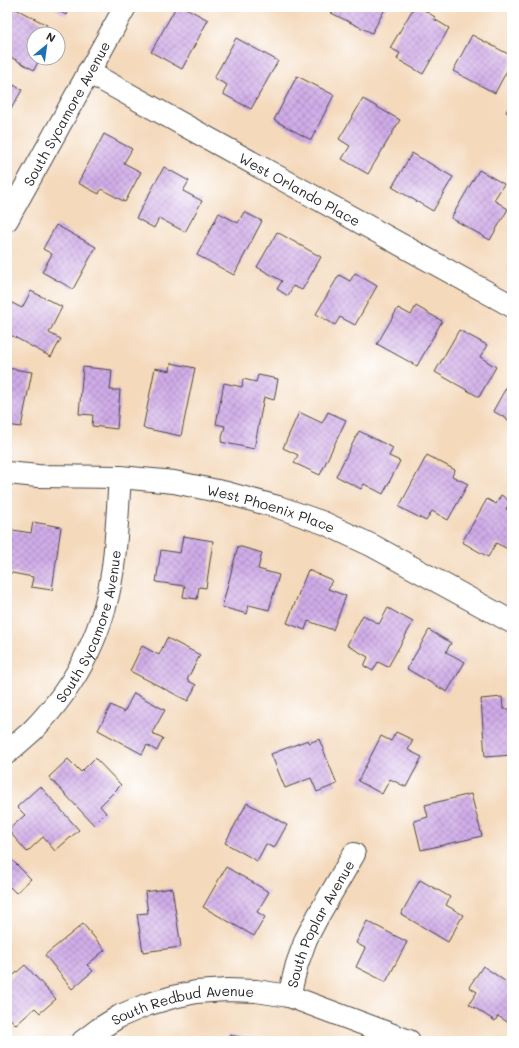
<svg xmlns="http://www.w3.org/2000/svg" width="519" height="1048" font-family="Mali,sans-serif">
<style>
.building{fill:url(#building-cross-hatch)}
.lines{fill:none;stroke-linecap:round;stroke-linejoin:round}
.minor-casing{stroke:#494541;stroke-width:24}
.minor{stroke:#fff;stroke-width:22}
.labels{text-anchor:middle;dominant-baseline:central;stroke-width:4;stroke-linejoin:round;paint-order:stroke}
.street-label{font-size:14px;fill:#2b2b2b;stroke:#fff}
</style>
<defs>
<pattern id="building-cross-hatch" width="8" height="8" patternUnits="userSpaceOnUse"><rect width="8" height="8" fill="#d0ace8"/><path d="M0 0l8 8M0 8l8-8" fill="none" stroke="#a98cbc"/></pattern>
</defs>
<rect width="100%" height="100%" fill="#fff"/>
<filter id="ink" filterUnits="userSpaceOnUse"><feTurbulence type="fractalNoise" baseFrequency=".025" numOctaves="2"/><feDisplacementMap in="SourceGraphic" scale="8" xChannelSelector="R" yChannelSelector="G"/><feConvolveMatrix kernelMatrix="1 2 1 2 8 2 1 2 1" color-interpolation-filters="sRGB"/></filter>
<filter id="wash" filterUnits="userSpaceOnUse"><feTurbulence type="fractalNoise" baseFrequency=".012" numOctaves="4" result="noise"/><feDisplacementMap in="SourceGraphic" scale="16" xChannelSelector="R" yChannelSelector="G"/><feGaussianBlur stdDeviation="0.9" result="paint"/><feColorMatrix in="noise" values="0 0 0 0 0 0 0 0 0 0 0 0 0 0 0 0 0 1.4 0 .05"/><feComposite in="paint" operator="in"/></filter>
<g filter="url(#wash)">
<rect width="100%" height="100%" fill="#f4d9bb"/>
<g id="blocks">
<!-- building -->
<path class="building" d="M12,7L47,25L42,34H34V58H40L34,70L7,55V16Z
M53,7H70L66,15Z
M176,7H184L208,20L182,69L151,52Z
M334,7H386L372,33L331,13Z
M414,7H419L435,17L434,19L449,28L423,74L397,59L400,53L390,48Z
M472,35L512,56V61L495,93L453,71Z
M236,38L278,61L251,109L223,94L227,85L214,78Z
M297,76L334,95L311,140L274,120Z
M7,81L22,90L7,116Z
M363,99L400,120L368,174L342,159L350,146L339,139Z
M512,101V116L506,112Z
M104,134L132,149L124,163L141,172L125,202L101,189L99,194L78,183Z
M412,153L453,177L433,211L392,187Z
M164,167L189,181L183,191L202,201L185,232L159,218L154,228L136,218Z
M479,170L504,184L494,200L508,209L490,240L451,218Z
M244,212L262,221L234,275L197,255L219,213L238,223Z
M56,225L96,247L73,289L42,272L52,254L43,249Z
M277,232L321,257L302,290L293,286L288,296L277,289L282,281L257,267Z
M355,273L377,286L355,325L340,317L335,325L316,314L339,275L350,281Z
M31,291L62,307L49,333L61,339L51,357L7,333V312L12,303L22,308Z
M416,306L442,321L417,366L377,344L398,308L411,315Z
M459,330L487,345L480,357L496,367L479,397L435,372Z
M171,363L195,368L181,436L143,428L155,368L170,371Z
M83,367L112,370L110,390H120L117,429L92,426L93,415L79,414Z
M7,368L32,372L21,427L7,425Z
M258,375L278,379L274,400L264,397L254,449L221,442L225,426L216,424L224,383L242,387L243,379L256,382Z
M512,377V422L493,411Z
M299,412L322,423L328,412L346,420L320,475L294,463L298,455L283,448Z
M359,431L393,448L389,456L400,461L383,494L364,484L361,489L336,476Z
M427,455L455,470L452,476L468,484L448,520L432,511L426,521L399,507Z
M501,495L510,501L506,509L512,512V551L496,543L488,557L462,542L487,499L496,504Z
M33,522L61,527L52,590L31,587L33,577L7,572V529L31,533Z
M183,536L213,541L206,588L199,587L197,599L183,597L185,586L156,582L161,550L180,553Z
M238,546L262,553L258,569L279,575L269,610L249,605L247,614L222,607Z
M308,570L332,580L328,589L346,596L333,630L308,621L305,630L287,623Z
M388,608L413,622L388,667L378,662L373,671L364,666L368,657L347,645L363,615L379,624Z
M429,630L451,643L446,652L465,662L447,692L407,669Z
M167,638L200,655L187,680L196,685L188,701L130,671L142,646L159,655Z
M134,693L165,710L152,733L163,738L157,751L147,745L142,754L98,730L111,705L124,712Z
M502,697L503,709H512V755L485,757L481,699Z
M396,732L413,740L408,750L422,757L406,787L390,779L382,794L358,781L381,736L391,741Z
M319,739L337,784L317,792L311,778L285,788L271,754L308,740L309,743Z
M95,758L121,785L100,806L106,813L94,825L49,777L68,759L81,772Z
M40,786L79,830L55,851L43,837L27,852L8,830L25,815L17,807Z
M471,794L482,836L421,850L414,821L428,817L425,805Z
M247,803L287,825L274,848L266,844L257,861L225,843Z
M7,855L31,879L16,893L7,884Z
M226,867L269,892L257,912L265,917L254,936L203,907Z
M420,880L450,897L446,905L463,915L448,942L401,914Z
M172,888L181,947L143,952L137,914L148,913L145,892Z
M367,921L407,942L386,982L356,967L365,948L356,943Z
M83,924L105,950L87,965L93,971L72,989L45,955Z
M25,965L56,999L40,1013L35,1008L16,1025L7,1015V981Z
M483,966L512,986V1025L498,1016L495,1021L469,1004L477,992L469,987Z
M229,1035L256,1040V1041H228Z"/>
</g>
</g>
<g filter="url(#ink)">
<use href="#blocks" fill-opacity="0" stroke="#494541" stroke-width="1"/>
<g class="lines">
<!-- minor casing -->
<g class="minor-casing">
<g id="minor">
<path id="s1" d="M88,72L512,306"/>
<path id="s2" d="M7,220L125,7"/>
<path id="s3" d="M7,473L38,476L120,477L174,482L227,493L278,507L324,523L373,546L512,622"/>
<path id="s4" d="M7,753C15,746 24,738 32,731C79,683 107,625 114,559C117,531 118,504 120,477"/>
<path id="s5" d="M289,996L297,964L306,939L318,916L354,854"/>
<path id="s6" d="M83,1041L99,1029L120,1016L146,1005L173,997L196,992L227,990L256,991L289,996L409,1041"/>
</g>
</g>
<!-- minor -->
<use href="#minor" class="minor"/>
</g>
</g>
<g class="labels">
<!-- street labels -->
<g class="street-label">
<text stroke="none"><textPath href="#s2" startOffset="122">South Sycamore Avenue</textPath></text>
<text stroke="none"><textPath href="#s1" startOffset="242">West Orlando Place</textPath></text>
<text stroke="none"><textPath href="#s3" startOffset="268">West Phoenix Place</textPath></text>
<text stroke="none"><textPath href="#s4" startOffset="155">South Sycamore Avenue</textPath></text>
<text stroke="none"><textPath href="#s5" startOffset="79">South Poplar Avenue</textPath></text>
<text stroke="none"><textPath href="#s6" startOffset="109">South Redbud Avenue</textPath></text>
</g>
</g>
<!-- margin -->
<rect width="519" height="1048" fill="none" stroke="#fff" stroke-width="24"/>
<!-- north arrow -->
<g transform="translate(46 46) rotate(29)"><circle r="19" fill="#ffffff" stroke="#aaaaaa"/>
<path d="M0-3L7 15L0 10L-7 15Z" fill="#1f6fb2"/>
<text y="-6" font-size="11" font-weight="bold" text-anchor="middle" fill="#2b2b2b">N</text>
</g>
</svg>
